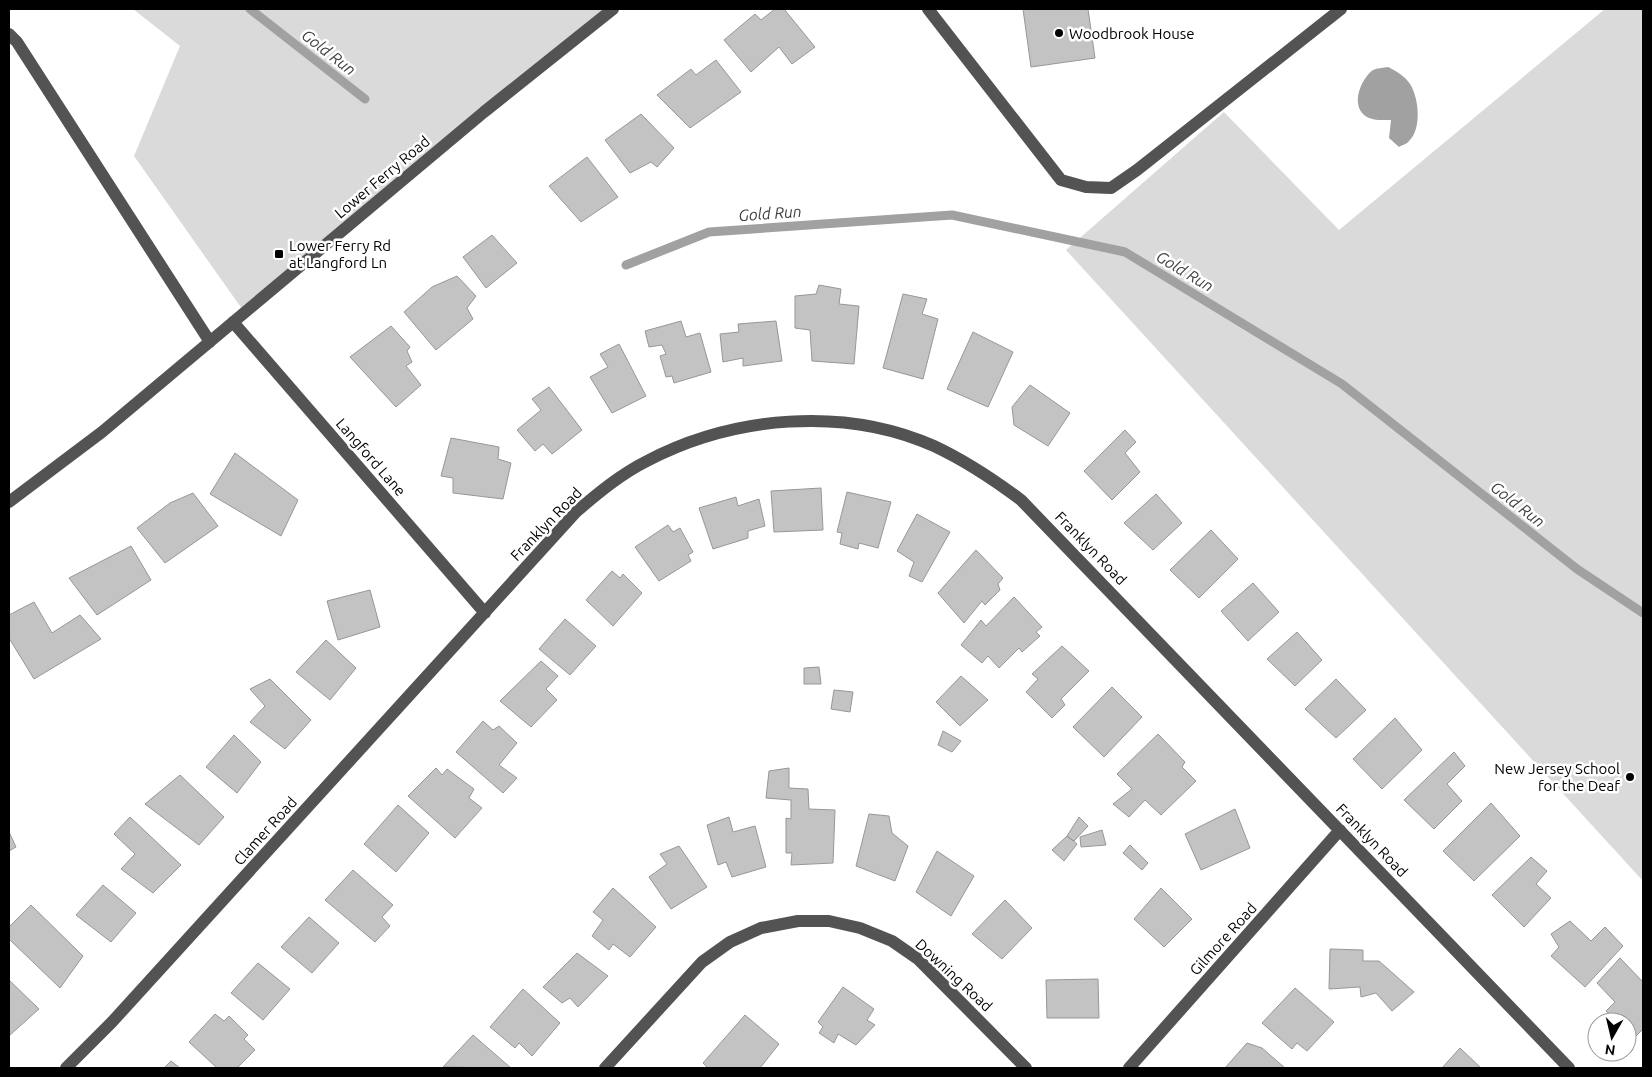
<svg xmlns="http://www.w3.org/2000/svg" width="1652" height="1077" font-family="Ubuntu,sans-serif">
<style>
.green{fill:#dadada}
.water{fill:#a1a1a1}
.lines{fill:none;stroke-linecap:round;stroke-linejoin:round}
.stream{stroke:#a1a1a1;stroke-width:9}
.building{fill:#c3c3c3;stroke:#979797}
.minor{stroke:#535353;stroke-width:12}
.poi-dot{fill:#000;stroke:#fff;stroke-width:2}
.labels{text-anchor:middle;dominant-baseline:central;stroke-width:5;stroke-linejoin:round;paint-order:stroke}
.poi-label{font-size:15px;fill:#000;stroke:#fff;text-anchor:start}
.street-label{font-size:15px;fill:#000;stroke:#fff}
.water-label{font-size:16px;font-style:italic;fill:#424242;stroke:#fff}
</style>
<rect width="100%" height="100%" fill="#fff"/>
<!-- green -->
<path class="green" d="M133,9H606L247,316L134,156L180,46Z
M1605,9H1643V881L1066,250L1224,112L1339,230Z"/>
<!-- water -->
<path class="water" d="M1388,67C1396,71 1405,76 1410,84C1419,98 1422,129 1409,141C1407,144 1402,145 1399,147L1389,138L1391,120C1382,120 1371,121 1364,115C1351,103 1361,79 1373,70C1377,68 1383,68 1388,67Z"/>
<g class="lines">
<!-- stream -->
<path class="stream" d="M250,9L365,99
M626,265L709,232L952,215L1125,252L1342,384L1577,569L1643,613"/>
</g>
<!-- building -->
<path class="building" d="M775,9H784L815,47L792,64L779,47L751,72L724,40L755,14L761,20Z
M1023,9H1088L1095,58L1031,67Z
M716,60L741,92L690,128L657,95L691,69L696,75Z
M641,114L674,148L657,167L651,162L630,173L605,140Z
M587,157L618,197L581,222L549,186Z
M492,235L517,263L486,288L463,257Z
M457,276L476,296L467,308L473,319L436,350L404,312L432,287Z
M819,285L841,289L839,304L859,306L854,364L812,361L810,330L795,328V296L816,294Z
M903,294L927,299L922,314L938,319L923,379L883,368Z
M681,321L686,337L700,333L711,372L674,383L672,376L666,377L660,356L666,354L662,345L649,347L645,331Z
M776,321L782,361L743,366V358L723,362L720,334L739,332L738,324Z
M391,326L410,347L407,351L412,362L406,366L421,385L396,407L350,357Z
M973,332L1013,352L988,407L947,389Z
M619,344L646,396L612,413L590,377L608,367L600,354Z
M1030,385L1070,413L1048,446L1014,425L1012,407Z
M549,387L582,430L552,454L543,444L535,451L517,430L541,410L532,399Z
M1125,430L1136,442L1125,453L1140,472L1112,500L1084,471Z
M451,438L499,447L498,459L511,463L503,499L453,493V478L441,476Z
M235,453L298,500L281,536L210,494Z
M821,488L823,530L774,532L771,491Z
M847,492L891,502L878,548L859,543L858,549L840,544L842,533L837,532Z
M193,493L218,526L165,563L137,528L170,503Z
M1156,494L1182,523L1153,550L1124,523Z
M736,497L738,506L759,499L765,526L748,531V538L713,549L699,508Z
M917,514L950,532L922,582L909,576L914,562L897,551Z
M668,525L673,532L680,528L693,552L688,555L691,561L659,581L635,547Z
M1211,530L1238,559L1199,598L1170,570Z
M131,546L151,580L97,615L69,578Z
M976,550L1003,578L998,584L1000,590L985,605L982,601L964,623L938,593Z
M612,571L620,578L623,574L642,593L613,626L586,600Z
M1253,583L1279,612L1248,641L1221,611Z
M370,590L380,627L338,640L327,601Z
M1014,597L1042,627L1036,632L1040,636L1022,652L1019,648L999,668L988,656L982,663L961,645L981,620L986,626Z
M34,602L52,633L80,615L101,639L34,679L9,638V615Z
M565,619L596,646L570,675L539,649Z
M1297,632L1322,660L1295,686L1267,659Z
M326,640L356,668L330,700L296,672Z
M1062,646L1089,671L1061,699L1065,705L1052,718L1026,692L1038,679L1032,674Z
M541,661L558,676L546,689L557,700L531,727L500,701Z
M819,667L821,684H804V668Z
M961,676L988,700L960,726L936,702Z
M270,679L311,720L285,749L250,722L265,706L250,689Z
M1336,679L1366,710L1336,738L1305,709Z
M1112,687L1142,717L1104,757L1073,727Z
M834,690L853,692L850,712L831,709Z
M1395,718L1422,750L1382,789L1353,759Z
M483,721L493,730L499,726L517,743L499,765L517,778L503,793L456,752Z
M943,731L961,741L952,752L938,745Z
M1158,734L1185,762L1182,767L1196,781L1161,815L1145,800L1129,817L1113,804L1132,789L1117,774Z
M234,735L261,762L237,793L206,767Z
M1454,752L1465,766L1447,784L1462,801L1434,829L1404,800Z
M436,768L442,775L447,769L474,789L469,798L482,808L455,838L408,796Z
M789,768V788L808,789L809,809L835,810L833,863L791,865L792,853H786V818L791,819V800L766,798L769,771Z
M180,775L224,817L199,845L145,804Z
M1491,803L1520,836L1474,881L1443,851Z
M398,805L429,833L396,872L364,844Z
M1235,809L1250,848L1201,870L1185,834Z
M869,814L889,816L892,833L908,846L895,881L856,866Z
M130,817L181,865L153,893L121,869L135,854L114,834Z
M729,817L733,832L755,826L766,867L732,877L726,862L718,865L707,825Z
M1079,817L1088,826L1074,841L1067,836Z
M1102,830L1106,845L1081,847L1080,837Z
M9,832L16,847L9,851Z
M1067,836L1077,844L1064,861L1052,850Z
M1130,845L1148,863L1142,870L1123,853Z
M679,846L707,887L671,909L649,877L667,864L660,854Z
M937,851L974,876L951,916L916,892Z
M1531,857L1547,871L1536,884L1551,898L1524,927L1492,895Z
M353,870L393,905L382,917L390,926L375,942L325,900Z
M103,885L136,913L111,942L76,915Z
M613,888L656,927L630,957L613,944L609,950L592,936L603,920L593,912Z
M1161,888L1192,919L1164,947L1134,919Z
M1005,900L1032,928L1002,959L972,934Z
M31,905L83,956L60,988L9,939V927Z
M309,917L339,943L312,973L281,947Z
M1570,921L1591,941L1605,927L1623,946L1585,987L1551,956L1559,947L1551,934Z
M1330,949L1363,950V961H1379L1414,992L1392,1011L1376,993L1361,997L1360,987L1329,989Z
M577,953L608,976L578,1007L570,998L562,1003L543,987Z
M1620,958L1643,982V1029L1634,1038L1627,1031V1022H1618L1606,1011L1615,1002L1597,983Z
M258,963L290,989L263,1020L231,993Z
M1098,979L1099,1018H1047L1046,980Z
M9,980L39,1009L10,1035L9,1034Z
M843,987L874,1009L867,1020L875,1025L856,1045L838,1034L834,1043L819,1033L823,1027L818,1022Z
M1295,988L1334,1022L1307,1051L1297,1043L1292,1049L1262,1023Z
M523,989L560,1023L532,1056L519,1043L515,1048L490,1027Z
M215,1014L224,1021L229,1016L248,1035L244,1039L255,1050L237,1068H217L189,1042Z
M745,1015L779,1044L760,1068H708L703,1063Z
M473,1035L511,1068L443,1067Z
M1247,1043L1262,1048L1285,1068H1225Z
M1460,1048L1481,1068H1442Z
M171,1061L180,1068H164Z"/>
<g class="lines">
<!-- minor -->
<path class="minor" d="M928,9L1061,180L1086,187L1111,188L1137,170L1341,9
M9,34L17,42L210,342
M233,322L485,613
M9,502L102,432L484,112L613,9
M66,1068L112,1022L576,512C598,493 621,474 647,461C733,416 844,406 934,446C966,461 993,479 1021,500L1569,1068
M605,1068L702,962L730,942L761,928L798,921H829L860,928L892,941L918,959L1026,1068
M1129,1068L1340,830"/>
</g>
<!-- markers -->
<g class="poi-dot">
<circle cx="1059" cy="33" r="5"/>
<rect x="274" y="249" width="10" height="10" rx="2.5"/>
<circle cx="1630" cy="777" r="5"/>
</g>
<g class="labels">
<!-- poi labels -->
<g class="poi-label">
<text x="1069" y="33">Woodbrook House</text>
<text x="289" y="245">Lower Ferry Rd<tspan x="289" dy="17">at Langford Ln</tspan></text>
<text x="1620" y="768" text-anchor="end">New Jersey School<tspan x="1620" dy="17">for the Deaf</tspan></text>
</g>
<!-- street labels -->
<g class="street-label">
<text transform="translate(382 177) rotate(-40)">Lower Ferry Road</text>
<text transform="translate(371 457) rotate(49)">Langford Lane</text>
<text transform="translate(546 524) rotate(-46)">Franklyn Road</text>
<text transform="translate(1091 548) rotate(46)">Franklyn Road</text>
<text transform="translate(265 831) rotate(-48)">Clamer Road</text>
<text transform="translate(1372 840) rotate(46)">Franklyn Road</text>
<text transform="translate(1223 939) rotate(-48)">Gilmore Road</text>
<text transform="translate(954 975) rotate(43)">Downing Road</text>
</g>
<!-- water labels -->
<g class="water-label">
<text transform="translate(329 52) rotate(38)">Gold Run</text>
<text transform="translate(770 213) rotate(-4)">Gold Run</text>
<text transform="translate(1185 271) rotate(31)">Gold Run</text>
<text transform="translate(1518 504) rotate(38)">Gold Run</text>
</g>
</g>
<!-- border -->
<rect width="1652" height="1077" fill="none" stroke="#000000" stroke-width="20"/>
<!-- north arrow -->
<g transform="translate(1612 1037) rotate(188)"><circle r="24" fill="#ffffff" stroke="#999999"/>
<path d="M0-4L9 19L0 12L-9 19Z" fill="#000000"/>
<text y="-8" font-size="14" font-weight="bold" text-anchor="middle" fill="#000000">N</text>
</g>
</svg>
